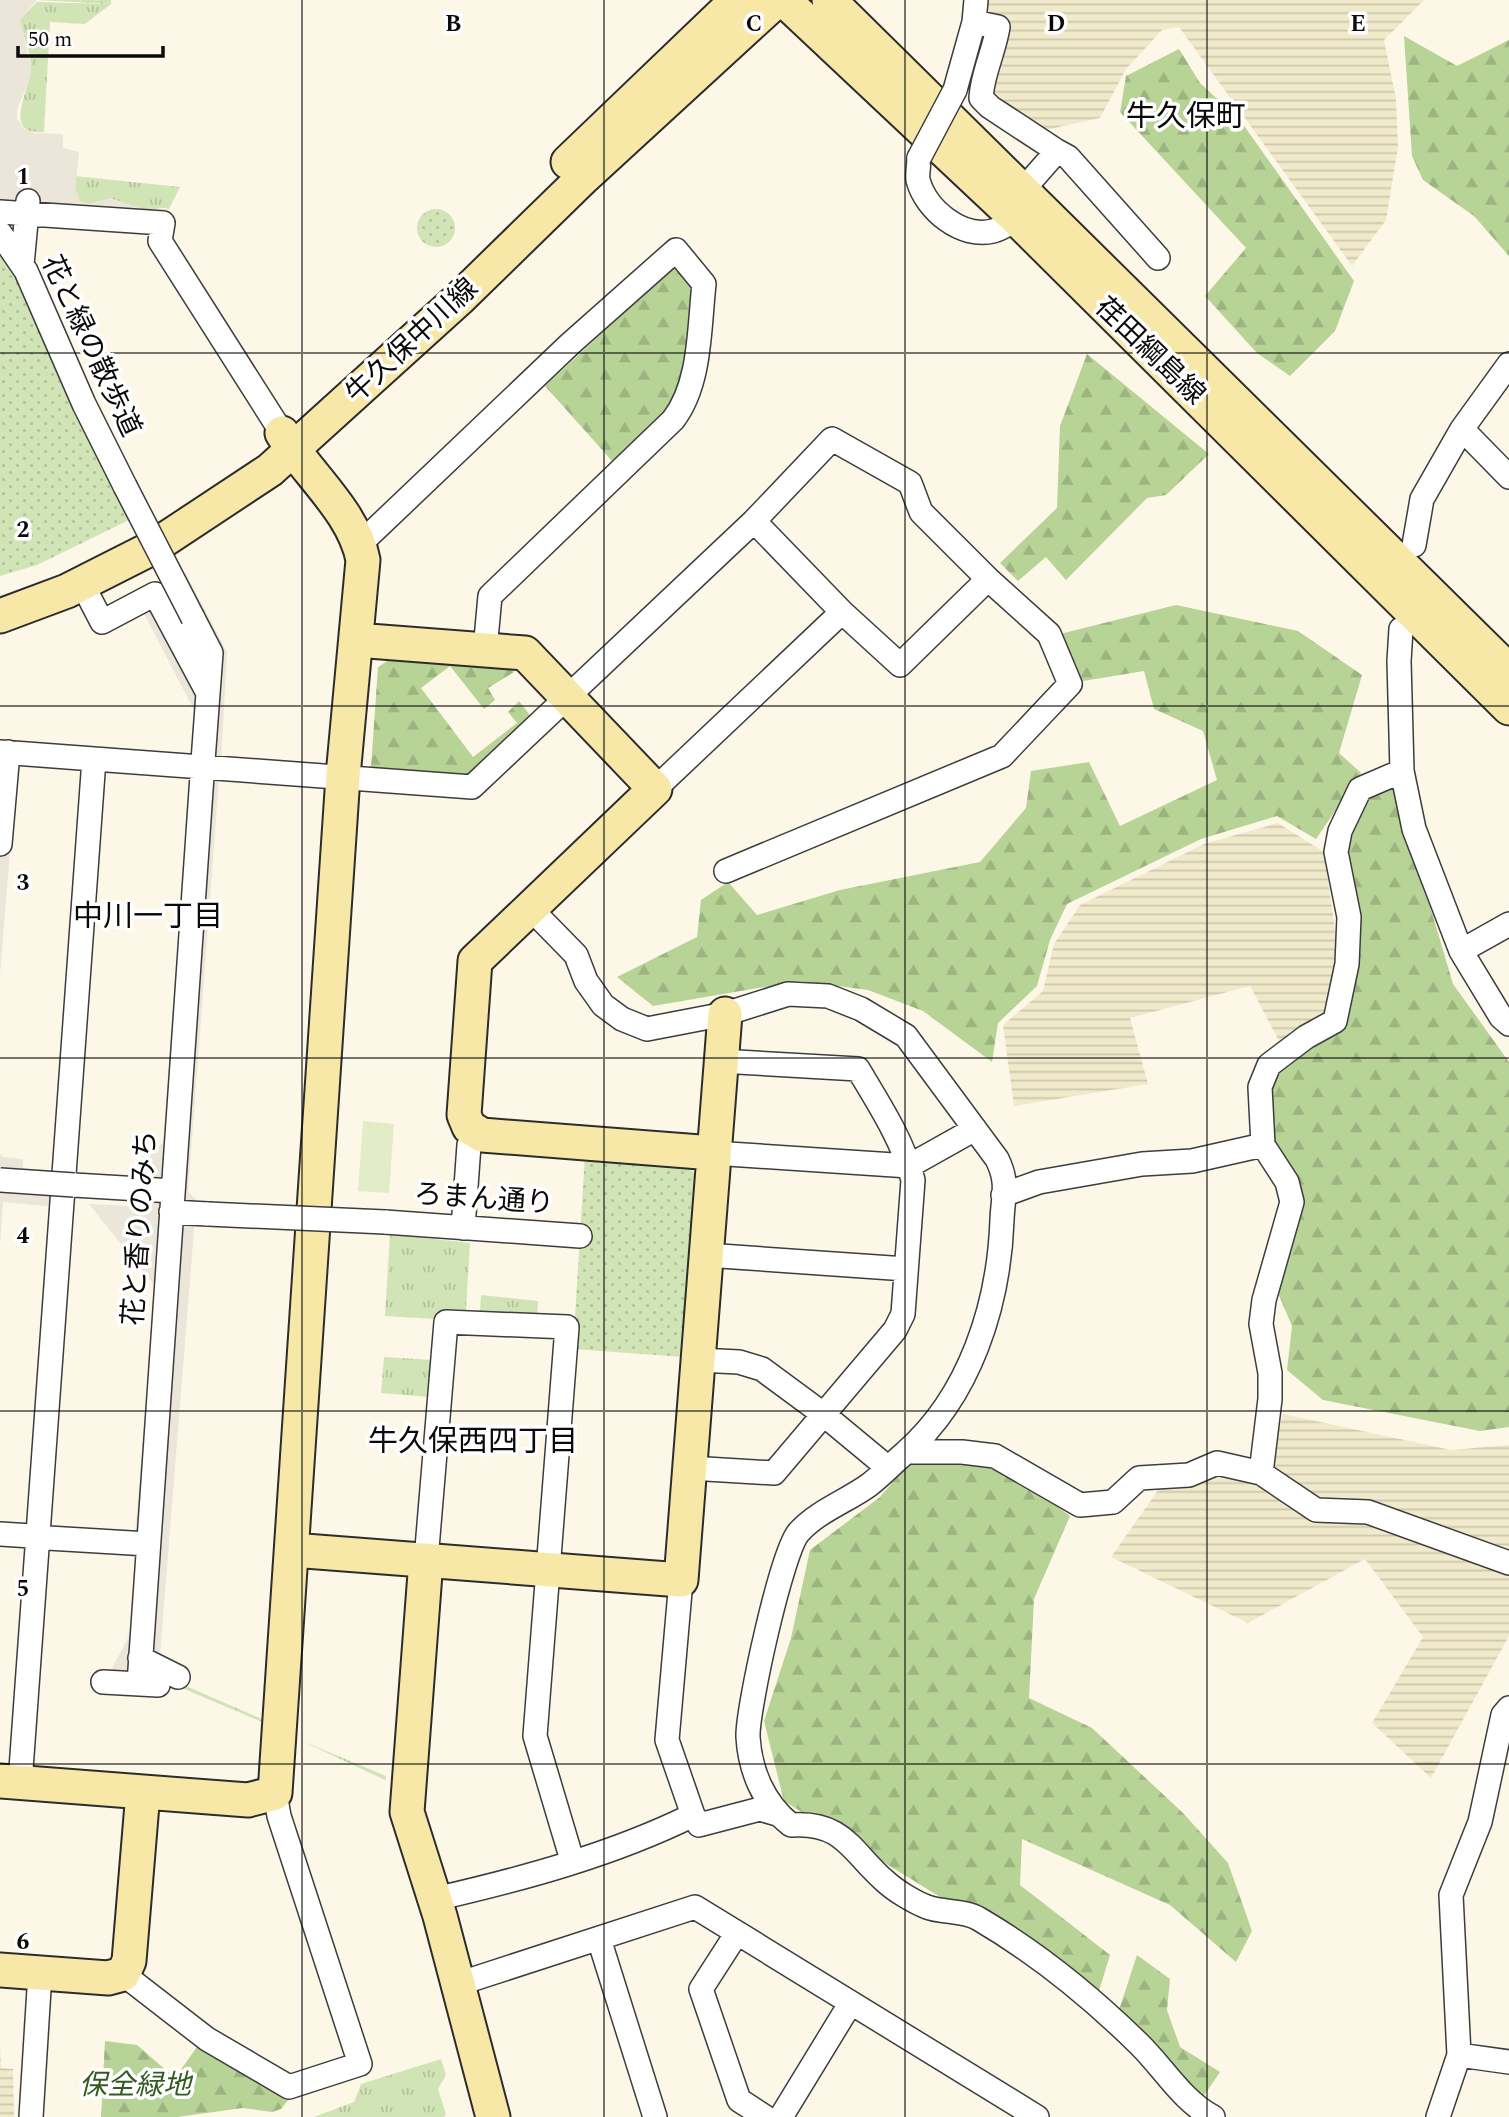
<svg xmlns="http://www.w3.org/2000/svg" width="1509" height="2117" font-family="Spectral,'Noto Sans JP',serif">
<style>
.farmland{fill:url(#farmland-rules)}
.grass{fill:url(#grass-tufts)}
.forest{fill:url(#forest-firs)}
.park{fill:url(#park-dots)}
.pitch{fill:#e2ecc7}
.plaza{fill:#ebe5da}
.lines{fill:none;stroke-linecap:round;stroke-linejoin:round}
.street-casing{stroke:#3d3d3d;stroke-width:26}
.secondary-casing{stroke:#2c2c2c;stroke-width:37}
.street{stroke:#fff;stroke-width:23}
.secondary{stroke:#f8e8a8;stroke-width:33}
.street-bridge-casing{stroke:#3d3d3d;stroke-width:26;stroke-linecap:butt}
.street-bridge{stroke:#fff;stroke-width:23}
.grid{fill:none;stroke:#0a0a0a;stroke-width:2;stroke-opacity:0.55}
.labels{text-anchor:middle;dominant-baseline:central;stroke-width:7;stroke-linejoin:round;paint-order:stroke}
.street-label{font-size:28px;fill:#0a0a0a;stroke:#fff}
.park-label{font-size:28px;font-style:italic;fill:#325b21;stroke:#fff}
.neighbourhood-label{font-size:30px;fill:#0a0a0a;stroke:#fff}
.grid-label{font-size:23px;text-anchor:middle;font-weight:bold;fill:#0a0a0a;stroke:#fff;stroke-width:7;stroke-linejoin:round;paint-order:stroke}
</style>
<defs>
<pattern id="farmland-rules" width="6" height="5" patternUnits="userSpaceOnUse" patternTransform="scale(1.75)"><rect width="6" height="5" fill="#f0eacb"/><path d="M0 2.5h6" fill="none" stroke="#ccc7ad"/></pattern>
<pattern id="grass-tufts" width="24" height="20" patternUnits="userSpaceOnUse" patternTransform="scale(1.75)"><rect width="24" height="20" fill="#d1e4b6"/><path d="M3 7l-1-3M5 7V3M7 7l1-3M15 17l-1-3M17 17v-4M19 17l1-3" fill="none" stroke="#b2c29b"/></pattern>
<pattern id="forest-firs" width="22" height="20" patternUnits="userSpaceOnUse" patternTransform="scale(1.75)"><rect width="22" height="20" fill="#b7d396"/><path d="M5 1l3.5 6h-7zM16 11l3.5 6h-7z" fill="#9cb480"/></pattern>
<pattern id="park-dots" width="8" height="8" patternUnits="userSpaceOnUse" patternTransform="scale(1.75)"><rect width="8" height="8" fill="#d1e4b6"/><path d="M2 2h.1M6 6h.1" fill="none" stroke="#b2c29b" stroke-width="1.8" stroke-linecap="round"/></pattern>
</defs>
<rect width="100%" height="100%" fill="#fdf7e8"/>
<!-- farmland -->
<path class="farmland" d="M988,0H1424L1384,40L1396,99L1398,147L1386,220L1352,266L1179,27L1162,30L1126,69L1100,118L1041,131L990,96Z
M1278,823L1324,852L1339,957L1324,1018L1281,1045L1250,986L1130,1018L1148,1084L1014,1106L1003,1025L1043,991L1054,944L1080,905L1204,844Z
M1283,1414L1451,1450L1509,1445V1636L1431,1778L1372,1723L1423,1637L1365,1559L1248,1623L1111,1557L1175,1466H1270Z
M0,2043L1,2068L13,2069L14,2117H0Z"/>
<!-- grass -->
<path class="grass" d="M37,2L111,4L85,24L50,22L44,132C0,136 31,89 31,67C31,50 22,36 20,19Z
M75,176L180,187L169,209C160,206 154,211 146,210C122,207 116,193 89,205L80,201L75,189Z
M390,1234L470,1243L466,1310L446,1309V1314L434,1319L385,1316Z
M481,1295L538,1301L537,1318L480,1312Z
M384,1357L433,1360L430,1397L381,1393Z
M163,1676L262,1719V1722L161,1679Z
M302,1741L386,1776V1779L385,1780Z
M441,2059L446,2075L438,2089L446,2114L444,2117H314L354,2102L361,2084Z"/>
<!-- forest -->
<path class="forest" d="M1404,36L1457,66L1509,40V256L1474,216L1423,180L1412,156Z
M1179,49L1200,83L1240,120L1354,281L1335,331L1290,376L1257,353L1205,296L1246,248L1120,112L1126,76Z
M678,263L694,281L680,399L613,462L545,386Z
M1087,354L1209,454L1166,495L1147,498L1066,580L1046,557L1018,581L1000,563L1057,508L1060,426Z
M1176,605L1298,631L1362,675L1339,753L1361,773L1316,839L1277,816L1201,839L1067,904L1050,940L1037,986L998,1023L992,1062L923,1011L868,990L800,981L653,1006L617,977L697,937L701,900L728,882L757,915L840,890L980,862L1026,808L1031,771L1089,762L1120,826L1217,780L1203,731L1154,709L1144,671L1077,682L1060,634Z
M389,660L512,669L514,672L488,688L495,700L484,709L450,666L421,688L473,757L517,723L508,712L519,701L533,719L482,769L463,778L371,767L378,667Z
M1394,784L1453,984L1509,1062V1427L1480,1431L1323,1400L1287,1370L1292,1326L1272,1279L1285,1169L1268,1142L1269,1094L1280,1067L1331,1036L1356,982L1346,827L1362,792Z
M916,1455L1002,1465L1070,1516L1034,1599L1029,1698L1092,1728L1183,1813L1228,1863L1252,1931L1236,1962L1170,1905L1022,1839L1020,1885L1110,1955L1098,1994L784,1801L764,1721L791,1638L810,1550L880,1497Z
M1137,1955L1170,1979L1167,2010L1180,2047L1220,2072L1201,2100L1118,2013Z
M105,2041L137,2045L175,2078L199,2044L289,2099L281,2109L272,2112L243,2108L177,2117H101Z"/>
<!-- park -->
<path class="park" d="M37,0H111V4Z
M417 228a19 19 0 1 1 38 0a19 19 0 1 1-38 0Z
M0,246L24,277L129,520L37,565L0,576Z
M585,1155L686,1163L697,1177L684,1357L573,1349Z"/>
<!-- pitch -->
<path class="pitch" d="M363,1121L394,1124L389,1193L358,1191Z"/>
<!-- plaza -->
<path class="plaza" d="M0,0H37L20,19L31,67L30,79L17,109V118L24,129L34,133L63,134V148L79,152L75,189L80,201L89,204L110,198L146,210L169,209L162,222L0,208Z
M186,574L227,652L221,762L192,760L196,714L137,600Z
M0,744L17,763L0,975Z
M191,775L219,778L188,1192L196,1199V1205L159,1667L106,1680L130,1634L135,1557L74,1549L135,1534L156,1287L89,1204L128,1206L132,1170L163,1143Z
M0,1153L3,1157L23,1159V1168L59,1171L56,1207L3,1202L0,1246Z"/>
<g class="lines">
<!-- street casing -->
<g class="street-casing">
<path id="street" d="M974,22L998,27C994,52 982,75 981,98L990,107L1057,151
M955,90L974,22L976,0
M919,158C919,165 917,174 918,180C926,210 962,239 993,231C1001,229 1010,223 1017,219
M1022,191L1057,151L1068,157L1158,258
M0,212L163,223L160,241L282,433
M0,233L26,271L84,404L125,486
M22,265L28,201
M1462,429L1509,477
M360,544L570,344L676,250L704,284C699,328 701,384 673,420L490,596L485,650
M1414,545L1422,499L1462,429L1509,364
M89,597L102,622L155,594L208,693
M193,618L211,653L203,761
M1401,629L1399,661L1402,771L1414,829L1461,951L1501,1017L1509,1024
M0,752L94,759
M655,789L842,612
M0,844L8,752
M726,871L1002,756L1070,684L1049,634L988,579
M530,908L576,955L586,981L603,1005L622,1019L647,1029L725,1014L788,994L828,996L861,1009L906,1036L997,1159C1009,1183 1003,1195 1002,1220C999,1305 970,1396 905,1453C893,1463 881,1476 869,1485C847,1501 818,1511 799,1532C782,1550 747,1710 748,1737C750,1771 764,1804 791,1825C844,1821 852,1853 886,1882C896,1891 914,1902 927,1907C943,1913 964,1910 979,1919C1037,1953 1090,1996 1138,2043C1163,2067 1182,2101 1213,2117
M1461,951L1509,924
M713,1153L909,1166L975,1129
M74,1185L173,1191
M1003,1195L1039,1182L1142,1164L1192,1161L1263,1145
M171,1212L208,1214
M385,1222L580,1236
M463,1228L469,1145
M706,1255L906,1269
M698,1360L739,1362L762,1369L823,1414L887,1467
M906,1452H962L995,1456L1080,1505L1113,1502L1139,1478L1189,1475L1217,1463L1261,1473L1316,1510L1368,1512L1509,1563
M690,1468L774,1473L895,1330L903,1314L913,1180C903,1141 879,1104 858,1069L720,1061
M1261,1473L1270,1399V1373L1261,1324L1264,1300L1292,1202L1287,1182L1263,1145L1260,1087L1269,1065L1306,1037L1335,1021L1347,964L1349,917L1336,852L1340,831L1360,789L1402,771
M0,1534L32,1536
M48,1538L148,1544
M426,1560L446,1322L567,1327L535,1736L572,1860
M140,1658L178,1677
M103,1682L158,1685
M139,1684L202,776
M20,1783L94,759L472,787L754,521L832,439L910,483L921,512L988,579L900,665L842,612L754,521
M693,1815L699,1825L760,1809L777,1814
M435,1899C522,1879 612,1855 693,1815L667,1740L681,1580
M737,1933L701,1989L739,2100L765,2117
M599,1939L655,2117
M123,1974L207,2039L289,2087L360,2064L279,1816L275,1793
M458,1984L695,1907L1037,2117
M1459,2055L1509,2062
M31,2117L40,1973
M781,2117L850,2004
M1438,2117L1459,2055L1451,1895L1480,1822L1503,1715L1509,1708"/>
</g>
<!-- secondary casing -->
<g class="secondary-casing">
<path id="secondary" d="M784,0L1017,219L1509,708
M829,0L1509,671
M568,162L737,0
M0,616L67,591L152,548L270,470L461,297L584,177L777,0
M356,640L525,653L655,789L475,961L464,1115L469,1127L482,1135L713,1153
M292,1550L681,1580L725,1014
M426,1560L407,1812L440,1916L493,2117
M0,1781L248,1800L275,1793L343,776L363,560C354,512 308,475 282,433
M0,1970L108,1978L123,1974L129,1961L143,1792"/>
</g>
<!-- street -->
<use href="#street" class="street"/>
<!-- secondary -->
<use href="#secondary" class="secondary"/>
<!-- street-bridge casing -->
<g class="street-bridge-casing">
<path id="street-bridge" d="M919,158L955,90
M125,486L193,618
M0,1180L74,1185
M208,1214L385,1222"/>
</g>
<!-- street-bridge -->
<use href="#street-bridge" class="street-bridge"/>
</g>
<!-- grid -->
<path class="grid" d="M302,0V2117M604,0V2117M905,0V2117M1207,0V2117M0,353H1509M0,706H1509M0,1058H1509M0,1411H1509M0,1764H1509"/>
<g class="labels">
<!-- street labels -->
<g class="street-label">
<text transform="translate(412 341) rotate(-43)">牛久保中川線</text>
<text transform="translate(91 346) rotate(65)">花と緑の散歩道</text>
<text transform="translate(1150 351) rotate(44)">荏田綱島線</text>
<text transform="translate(484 1199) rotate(4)">ろまん通り</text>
<text transform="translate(140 1228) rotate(-86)">花と香りのみち</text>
</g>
<!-- park labels -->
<g class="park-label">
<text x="135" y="2085">保全緑地</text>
</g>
<!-- neighbourhood labels -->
<g class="neighbourhood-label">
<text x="1186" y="117">牛久保町</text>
<text x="148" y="917">中川一丁目</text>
<text x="473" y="1442">牛久保西四丁目</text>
</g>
</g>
<g class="grid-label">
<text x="453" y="31">B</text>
<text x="754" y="31">C</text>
<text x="1056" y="31">D</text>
<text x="1358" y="31">E</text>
<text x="23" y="184">1</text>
<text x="23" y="537">2</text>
<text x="23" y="890">3</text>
<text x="23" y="1243">4</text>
<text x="23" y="1596">5</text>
<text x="23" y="1949">6</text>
</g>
<!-- scale -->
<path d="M18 46v10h145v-10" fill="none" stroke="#0a0a0a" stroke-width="3.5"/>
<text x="28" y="46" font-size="21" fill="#0a0a0a" stroke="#ffffff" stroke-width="5" paint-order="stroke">50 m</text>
</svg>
